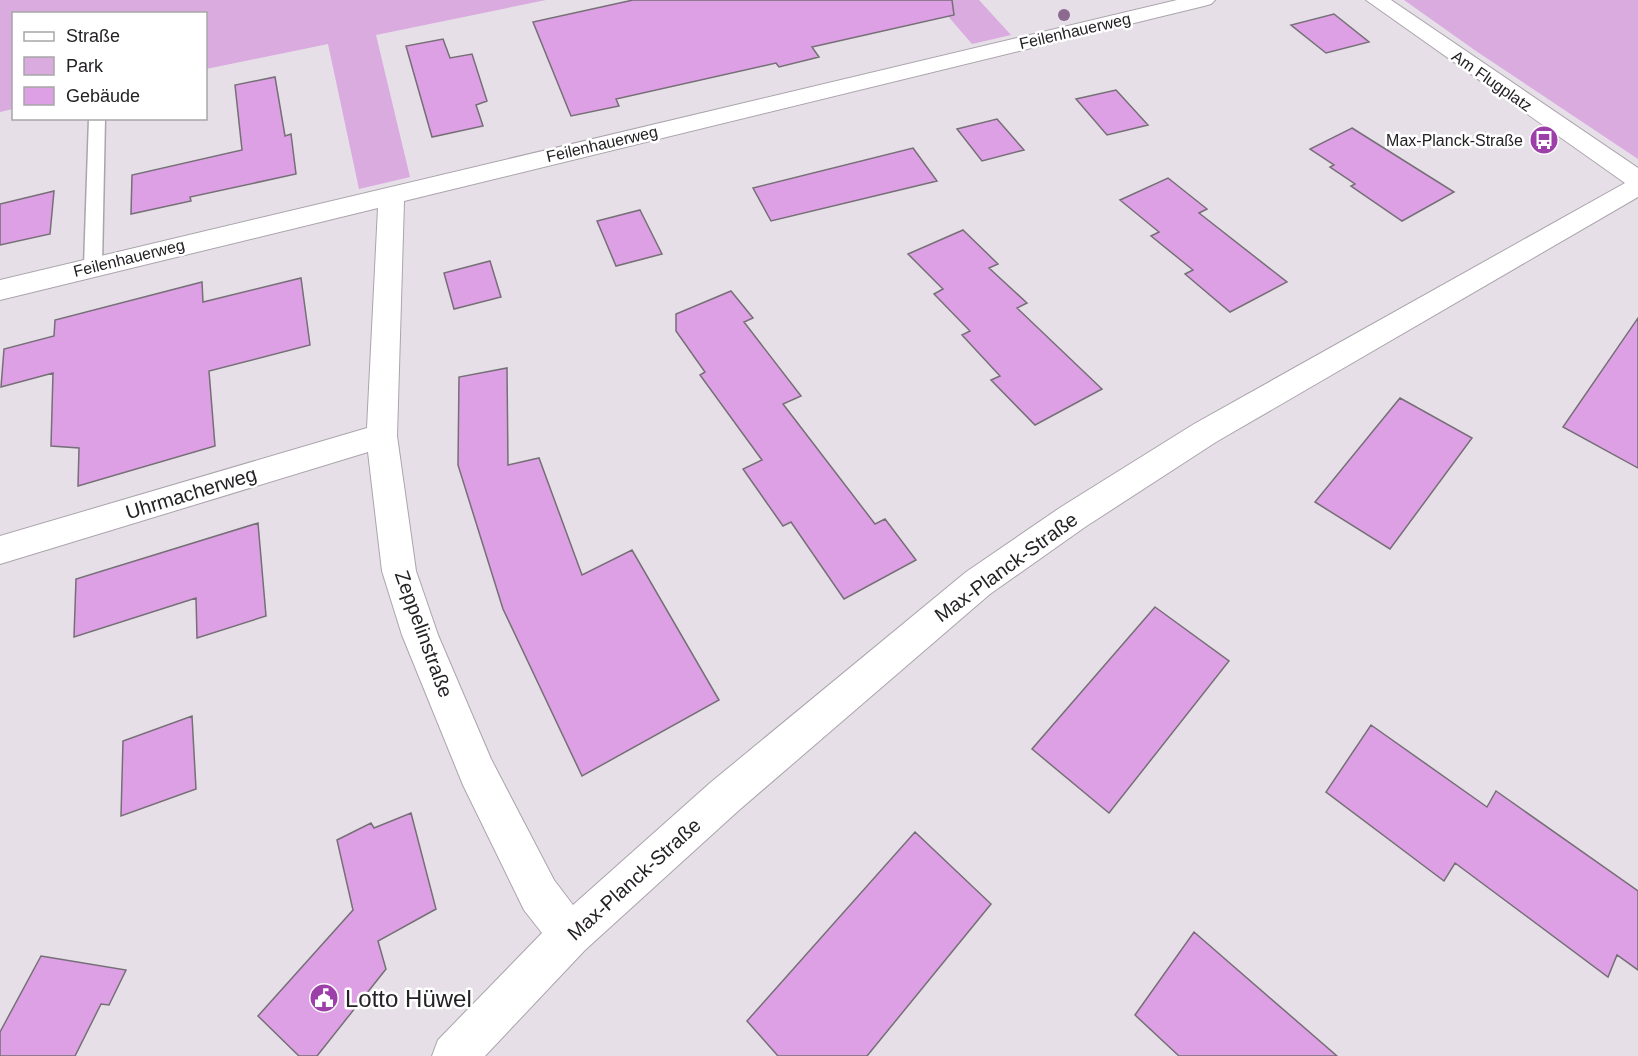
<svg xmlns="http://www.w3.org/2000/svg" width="1638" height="1056" font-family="Arial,sans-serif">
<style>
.green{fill:#d9abdf}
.building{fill:#dea0e5;stroke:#756f76;stroke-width:1.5}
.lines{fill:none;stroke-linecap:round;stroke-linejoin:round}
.lane-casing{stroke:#aba4ac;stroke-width:3}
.street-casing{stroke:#aba4ac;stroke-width:2}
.lane{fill:#fff;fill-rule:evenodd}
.street{fill:#fff;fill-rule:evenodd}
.tree{fill:#8d6b91}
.labels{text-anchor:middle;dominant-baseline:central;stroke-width:5;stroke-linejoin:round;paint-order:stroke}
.far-street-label{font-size:16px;fill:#252225;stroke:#fff}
.far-poi-label{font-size:16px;fill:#252225;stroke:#fff;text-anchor:end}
.street-label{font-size:20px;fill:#252225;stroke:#fff}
.near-poi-label{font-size:24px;fill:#252225;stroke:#fff;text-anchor:start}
</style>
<rect width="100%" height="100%" fill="#e6dfe7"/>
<!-- green -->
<path class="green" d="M0,0H546L376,35L410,177L359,189L328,44L206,69V14H14L13,109L0,112Z
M934,0H979L1011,35L972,44Z
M1404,0H1638V159L1476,51Z"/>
<!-- building -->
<path class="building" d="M633,0H952L954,15L812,47L819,57L779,67L776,63L616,99L619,106L571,116L533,22Z
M1334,14L1369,42L1326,53L1291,25Z
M443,39L450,58L472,54L487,101L476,105L483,126L432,137L406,46Z
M275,77L285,136L291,134L296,174L190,197L191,201L131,214L132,175L242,150L235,85Z
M1116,90L1148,125L1107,135L1076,99Z
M997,119L1024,150L982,161L957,129Z
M1352,128L1454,192L1402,221L1351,186L1355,184L1330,167L1334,165L1310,149Z
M913,148L937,181L771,221L753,188Z
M1168,178L1207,209L1199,213L1287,282L1230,312L1185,274L1193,270L1151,236L1159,232L1120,200Z
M54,191L50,234L0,245V204Z
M640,210L662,254L616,266L597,221Z
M963,230L998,264L989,268L1027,303L1017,308L1102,389L1035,425L991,380L1000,376L962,335L970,331L934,294L943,289L908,254Z
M490,261L501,297L454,309L444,273Z
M301,278L310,345L209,371L215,446L78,486L79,448L51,446L53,373L1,387L4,349L54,336L55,320L202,282L203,302Z
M731,291L753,318L744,322L801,396L783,404L875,524L885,519L916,560L844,599L791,522L783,526L743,469L762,460L700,375L705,372L676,331V314Z
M1638,318V468L1563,427Z
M507,368L508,465L539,458L582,575L632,550L719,700L582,776L503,609L458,465L459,377Z
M1400,398L1472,438L1390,549L1315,502Z
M258,523L266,616L197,638L196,598L74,637L76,579Z
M1155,607L1229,661L1109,813L1032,749Z
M192,716L196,789L121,816L123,741Z
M1371,725L1487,807L1496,791L1638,891V970L1617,955L1608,977L1455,863L1444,881L1326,792Z
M411,813L436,909L378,941L386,969L317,1056H299L258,1016L353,910L337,840L371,823L374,828Z
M915,832L991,904L867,1056H778L747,1021Z
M1194,932L1337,1056H1179L1135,1015Z
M41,956L126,970L109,1005L101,1004L75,1056H0V1032Z"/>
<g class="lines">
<!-- lane casing -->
<g class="lane-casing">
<path id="lane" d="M89,118H105L102,266L100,271H86L84,266Z"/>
</g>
<!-- street casing -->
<g class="street-casing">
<path id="street" d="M1177,0H1215L1211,4L1204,6L404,201L397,436L416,571L438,635L491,759L554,880L573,905L710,783L966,572L1061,507L1194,424L1625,183L1366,0H1391L1638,168V197L1216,442L1085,527L990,594L738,811L585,950L485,1056H432L438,1040L542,933L524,910L463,785L402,635L382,571L368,452L0,564V536L367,428L378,208L0,300V280Z"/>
</g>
<!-- lane -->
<use href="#lane" class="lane"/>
<!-- street -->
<use href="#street" class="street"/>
</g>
<!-- trees -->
<circle class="tree" cx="1064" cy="15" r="6"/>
<!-- icons -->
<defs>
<g id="bus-disc" transform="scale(1.5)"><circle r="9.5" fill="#9c3fa8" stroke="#fff"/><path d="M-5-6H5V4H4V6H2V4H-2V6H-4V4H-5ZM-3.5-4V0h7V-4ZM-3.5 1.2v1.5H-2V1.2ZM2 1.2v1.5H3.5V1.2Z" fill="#fff"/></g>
<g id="civic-disc" transform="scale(1.5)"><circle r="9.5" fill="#9c3fa8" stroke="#fff"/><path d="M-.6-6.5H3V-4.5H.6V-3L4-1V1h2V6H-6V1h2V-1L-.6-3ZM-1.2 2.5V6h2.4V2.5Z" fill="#fff"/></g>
</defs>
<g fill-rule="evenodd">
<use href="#bus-disc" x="1544" y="140"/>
<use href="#civic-disc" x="324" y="998"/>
</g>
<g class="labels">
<!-- far-street labels -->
<g class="far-street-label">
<text transform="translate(1075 31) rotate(-13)">Feilenhauerweg</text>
<text transform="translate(1492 81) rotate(35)">Am Flugplatz</text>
<text transform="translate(602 144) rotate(-13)">Feilenhauerweg</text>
<text transform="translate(129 258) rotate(-14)">Feilenhauerweg</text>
</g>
<!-- far-poi labels -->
<g class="far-poi-label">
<text x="1523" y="140">Max-Planck-Straße</text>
</g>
<!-- street labels -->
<g class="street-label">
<text transform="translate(191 493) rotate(-17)">Uhrmacherweg</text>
<text transform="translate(1006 567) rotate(-36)">Max-Planck-Straße</text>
<text transform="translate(424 634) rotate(70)">Zeppelinstraße</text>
<text transform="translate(634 879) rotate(-42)">Max-Planck-Straße</text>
</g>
<!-- near-poi labels -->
<g class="near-poi-label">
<text x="345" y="998">Lotto Hüwel</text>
</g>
</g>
<!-- legend -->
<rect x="12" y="12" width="195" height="108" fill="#ffffff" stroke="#a8a7a8" stroke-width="1.5"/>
<rect x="24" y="32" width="30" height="9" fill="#ffffff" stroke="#a8a7a8" stroke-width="1.5"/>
<text x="66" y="42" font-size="18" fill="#252225">Straße</text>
<rect x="24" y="57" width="30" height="18" fill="#d9abdf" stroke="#a8a7a8" stroke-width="1.5"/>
<text x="66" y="72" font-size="18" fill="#252225">Park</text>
<rect x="24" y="87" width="30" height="18" fill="#dea0e5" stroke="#a8a7a8" stroke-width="1.5"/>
<text x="66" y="102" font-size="18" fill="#252225">Gebäude</text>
</svg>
